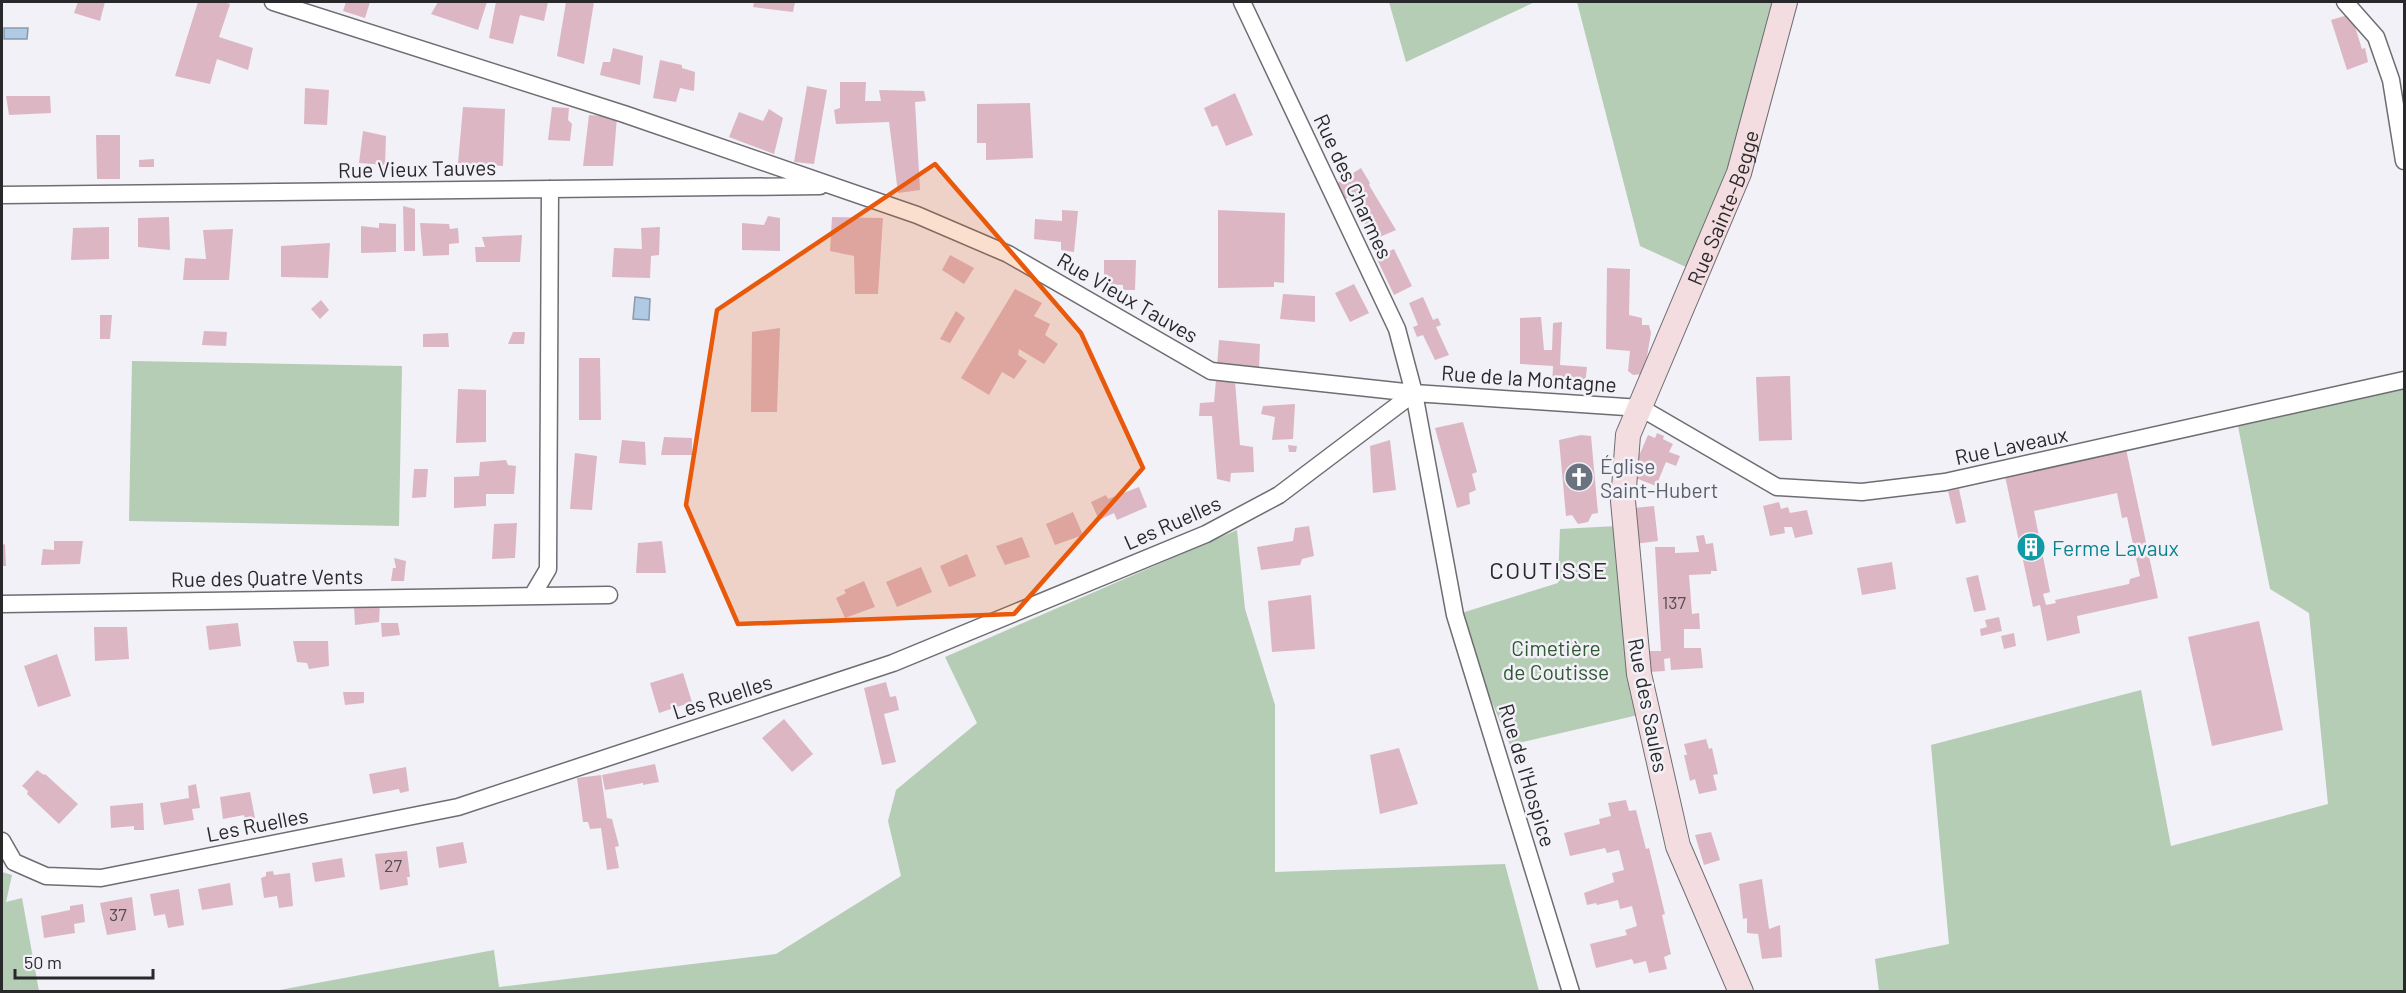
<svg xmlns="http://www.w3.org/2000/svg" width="2406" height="993" font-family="Barlow,sans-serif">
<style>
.green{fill:#b5ccb5}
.water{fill:#b0cae4;stroke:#889aad;stroke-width:1.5}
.building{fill:#dcb7c3;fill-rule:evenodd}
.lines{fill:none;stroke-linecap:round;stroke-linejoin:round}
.street-casing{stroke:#6d6d72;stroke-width:19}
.secondary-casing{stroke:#6d6d72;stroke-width:26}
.street{stroke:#fff;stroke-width:16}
.secondary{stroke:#f4dde1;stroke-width:24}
.marked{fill:#e8590c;fill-opacity:0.2;stroke:#e8590c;stroke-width:4.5;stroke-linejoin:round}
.labels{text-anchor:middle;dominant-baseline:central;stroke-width:5;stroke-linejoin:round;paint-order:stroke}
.number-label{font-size:18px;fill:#564c52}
.street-label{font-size:21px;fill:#29292c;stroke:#f1f1f7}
.worship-label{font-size:21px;fill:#5b616d;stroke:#f1f1f7;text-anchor:start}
.culture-label{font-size:21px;fill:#0d838f;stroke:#f1f1f7;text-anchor:start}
.park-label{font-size:21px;fill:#305833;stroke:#f1f1f7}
.quarter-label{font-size:24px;letter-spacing:1.5px;fill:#29292c;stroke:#f1f1f7}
</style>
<rect width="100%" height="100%" fill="#f1f1f7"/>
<!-- green -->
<path class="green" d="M1389,2H1535L1406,62Z
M1577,2H1785L1697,272L1640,246Z
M132,361L402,366L399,526L129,521Z
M2404,389V991H1879L1875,959L1949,944L1931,745L2141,690L2171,846L2328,804L2309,613L2270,589L2238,426Z
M1617,526L1638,715L1510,745L1455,615L1558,583L1560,529Z
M1237,530L1245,609L1275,705V872L1505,864L1539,991L269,992L494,950L499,987L776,954L901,876L888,821L896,790L977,723L945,657Z
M2,872L12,875L6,902L22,898L39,991H2Z"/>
<!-- water -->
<path class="water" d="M4,28H28L27,39H4Z
M635,297L650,299L649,320L633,319Z"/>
<!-- building -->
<path class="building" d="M78,2H105L100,21L74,13Z
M198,2H224L230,4L219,37L253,48L248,70L217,59L210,84L175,76Z
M346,2H370L365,18L343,11Z
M438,2H487L478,30L431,14Z
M496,2H548L544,21L520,15L513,44L489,38Z
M566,2H594L584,64L557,56Z
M754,2H795L793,12L753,7Z
M2351,14L2362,49L2365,48L2368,62L2347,70L2331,20Z
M613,48L643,56L640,85L600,75L603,62H610Z
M660,60L682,65V68L695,72L694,91L680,88L676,102L653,98Z
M840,82H866L865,101H881L879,90L924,91L926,101L915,102L920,190L898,193L889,122L836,124L834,110L840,108Z
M807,86L827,90L814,164L794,162Z
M305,88L329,90L327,125L304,124Z
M1235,93L1253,135L1226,146L1217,125L1212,127L1204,108Z
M6,96H50L51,113L9,115Z
M1030,103L1033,158L986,160V143H977V104Z
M463,107L505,109L503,166L458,163Z
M552,107L569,108L568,120L572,124L570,141L548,140Z
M769,109L783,118L774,154L729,137L739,112L763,121Z
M589,115L617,117L613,166H583Z
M363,131L386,136L385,165L359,163Z
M96,135H120V179H97Z
M154,159V167H139V160Z
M1361,168L1370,183L1369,185L1396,230L1375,239L1348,197L1344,200L1336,184Z
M403,206L415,209V251H404Z
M1062,210L1078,211L1074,252L1061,250V242L1034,239L1035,219L1062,221Z
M1218,210L1285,213L1284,283L1274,282V287L1218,288Z
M768,216L780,218V251L742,250V223L764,225Z
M169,217L170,250L138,247V218Z
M832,217L883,218L878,294H855L854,256L830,251Z
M379,223L396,224V252L361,253V226L379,228Z
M420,223L449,224L450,229L458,228L459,243L449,244V255L423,256Z
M109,227V259L71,260L73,228Z
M660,227L659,255L651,256L650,278L612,277L614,248L642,249L641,228Z
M233,229L229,280H183L185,258L206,259L203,230Z
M522,235L520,262H476L475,247H485L482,237Z
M330,243L328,278L281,277V246Z
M1394,249L1412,286L1394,295L1376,257Z
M950,255L974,268L964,284L942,270Z
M1104,260H1136L1135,290H1123V285L1104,284Z
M1607,268L1630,269L1629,315L1642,318V325H1649L1651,333L1644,374L1633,375L1628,371L1630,351L1606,349Z
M1354,284L1369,313L1350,322L1335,293Z
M1015,289L1042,303L1034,316L1050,324L1045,335L1058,344L1044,364L1019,349L1018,355L1027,361L1014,379L1002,372L989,395L961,378Z
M1283,294L1315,296V322L1280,319Z
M1423,297L1433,320L1438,318L1441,325L1436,327L1449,355L1435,360L1423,335L1417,337L1413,327L1418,325L1409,303Z
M321,300L329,310L320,319L311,309Z
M956,311L965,318L950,343L940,339Z
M100,315H112L110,339H100Z
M1541,317L1544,350H1552L1553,323L1562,322L1560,365L1587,367L1585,386L1588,389L1552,387L1553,366L1520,364V318Z
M780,328L777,412H751L752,332Z
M204,331L227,332L226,346L202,345Z
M513,332H525L524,344H508Z
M448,333L449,347H423V334Z
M1219,340L1260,344L1259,369L1217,367Z
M579,358H600L601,420H579Z
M1790,376L1792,440L1759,441L1756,377Z
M1216,380L1235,381L1240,445L1253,447L1254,472L1231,473L1230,482L1217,479L1212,416H1199L1200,403L1214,402Z
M458,389L486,390V442L456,443Z
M1295,404L1293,439L1272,440L1275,417L1261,414L1263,406Z
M1463,422L1477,472L1472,474L1476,490L1469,493L1470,504L1457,508L1435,428Z
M1657,433L1664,436L1663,439L1673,444L1669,452L1680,456L1676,466L1666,462L1656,486L1633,477L1638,466L1635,465L1648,435L1655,438Z
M1581,435L1591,436L1598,513L1592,514L1588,522L1578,524L1572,515L1566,516L1559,440Z
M664,437L692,438V455H661Z
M622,440L645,442L646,465L619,463Z
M1390,440L1396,490L1373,493L1370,446Z
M1288,445L1297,446L1296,452H1289Z
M2126,449L2158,598L2077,616L2080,633L2047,641L2040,605L2033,607L2005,476ZM2117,493L2122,518L2127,517L2140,576L2130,579L2129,584L2055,600L2056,603L2046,605L2043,594L2050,592L2034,511Z
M575,453L597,456L592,510L570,509Z
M506,460L508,465L516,466L514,494H486V506L454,508V477L479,476L480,462Z
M414,469H428L426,497L412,498Z
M1139,487L1147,507L1117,520L1114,513L1099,520L1091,502L1106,495L1108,499Z
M1959,489L1966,522L1956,524L1948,491Z
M1779,502L1781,509L1788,507L1790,513L1807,510L1813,534L1795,538L1792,527H1784L1785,533L1770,536L1763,506Z
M1654,506L1658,541L1634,544V508Z
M1073,512L1083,535L1055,545L1046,524Z
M517,523L515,558L492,559L494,524Z
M1309,526L1314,556L1302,559L1300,565L1261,570L1257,547L1293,541L1295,528Z
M1704,535L1706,544L1713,543L1717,571H1711V574L1689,575L1692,614L1699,613L1700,629H1684V648H1701L1703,668L1671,670L1670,658L1664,659L1665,671L1649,672L1645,651H1661L1655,547H1675V553L1699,552L1696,536Z
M1022,537L1030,557L1005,565L996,546Z
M54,541H83L80,564L41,565L43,549L54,550Z
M662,541L666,573H636L638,543Z
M5,544L6,566H2V545Z
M967,554L976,576L949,587L940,566Z
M394,558L406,561L404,581H391L393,568H396Z
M1892,562L1896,589L1862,595L1857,568Z
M921,567L932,592L897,607L886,582Z
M1978,575L1986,610L1974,612L1966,578Z
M864,581L875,607L845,618L836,598L846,593L844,590Z
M1311,595L1315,649L1272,652L1268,601Z
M380,604L379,622L355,625L354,606Z
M1999,617L2002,631L1981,636L1980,629L1987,627L1985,620Z
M2259,621L2283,730L2212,746L2188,637Z
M238,623L241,646L209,650L206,626Z
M381,623H398L400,635L382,637Z
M94,627H127L129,659L95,661Z
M2014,633L2016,646L2004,649L2001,636Z
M293,641H328L329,666L309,669L307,663L297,662Z
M57,654L71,696L38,707L24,666Z
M683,673L692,702L659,713L650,683Z
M886,682L890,697L896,696L899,710L884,714L896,762L882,765L864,688Z
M343,692H364V703L345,705Z
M784,719L813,754L792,772L762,738Z
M1706,739L1709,749L1712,748L1718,774L1713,775L1717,790L1699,794L1695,779L1690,781L1684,755H1687L1684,744Z
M1399,748L1418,804L1380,814L1370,755Z
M655,764L659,782L643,785V783L605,790L602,775Z
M406,767L409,791L400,793L399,789L373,794L369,774Z
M37,770L44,775L45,774L78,804L59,824L27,794L28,791L22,786Z
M601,775L607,818L612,819L619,846L615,847L619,868L607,870L601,828L590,829L588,822H583L577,778Z
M196,784L200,808L192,809L194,820L164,825L160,803L189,798L188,786Z
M250,792L255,818L245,819L244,815L223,819L220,797Z
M1626,800L1629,811L1636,810L1646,849L1649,848L1665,914L1662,915L1671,954L1664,957L1667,969L1649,973L1646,961L1634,964L1632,959L1596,968L1590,944L1627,935L1625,930L1637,926L1632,906L1620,909L1618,900L1597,905L1596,903L1587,905L1584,893L1614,882L1612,873L1624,870L1619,850L1607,853L1605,848L1570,856L1564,833L1600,824L1599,819L1611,816L1608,803Z
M143,803L144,830H134V826L111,828L110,806Z
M1711,832L1720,860L1704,865L1695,835Z
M463,842L467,863L439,868L436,847Z
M407,851L410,877H407L408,885L380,890L375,854Z
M342,858L345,877L315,882L312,863Z
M273,871L274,875L290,873L293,906L279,908L277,896L264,898L261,878L266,876V872Z
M1762,879L1769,929L1780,925L1782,957L1762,959L1758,934L1747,933V918L1743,919L1739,884Z
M230,883L233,905L202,910L198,889Z
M179,889L184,925L168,928L165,914L154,916L150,894Z
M132,897L136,930L107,935L100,903Z
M83,904L85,922L74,924L75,933L44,938L41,916L70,910V906Z"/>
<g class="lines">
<!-- street casing -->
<g class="street-casing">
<path id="street" d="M273,2L624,114L917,215L1008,254L1211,371L1414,393L1641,408L1777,487L1862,492L1945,482L2404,380
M1242,2L1397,329L1414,393L1455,615L1571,992
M2345,2L2376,37L2391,80L2404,161
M2,195L820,186
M532,596L548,569L550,189
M2,604L609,595
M2,841L14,862L46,876L101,878L458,807L893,663L1206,534L1279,495L1414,393"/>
</g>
<!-- secondary casing -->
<g class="secondary-casing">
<g id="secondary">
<path id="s1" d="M1741,992L1678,846L1639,674L1623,501L1628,435L1739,173L1785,2"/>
</g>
</g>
<!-- street -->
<use href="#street" class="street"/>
<!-- secondary -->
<use href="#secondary" class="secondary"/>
</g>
<!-- marked area -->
<path class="marked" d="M935,164L1081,333L1143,468L1014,614L738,624L686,505L717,310Z"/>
<!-- icons -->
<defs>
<g id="church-disc" transform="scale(1.5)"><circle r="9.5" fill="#6b7280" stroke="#f1f1f7"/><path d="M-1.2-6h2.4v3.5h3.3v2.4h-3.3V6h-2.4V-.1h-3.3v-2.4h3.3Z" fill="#fff"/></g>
<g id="building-disc" transform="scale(1.5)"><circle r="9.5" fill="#0f9aa8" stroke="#f1f1f7"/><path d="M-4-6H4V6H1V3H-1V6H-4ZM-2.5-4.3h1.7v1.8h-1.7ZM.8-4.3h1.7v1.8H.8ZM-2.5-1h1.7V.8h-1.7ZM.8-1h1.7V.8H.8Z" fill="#fff"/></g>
</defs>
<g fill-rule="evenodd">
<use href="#church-disc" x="1579" y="477"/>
<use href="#building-disc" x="2031" y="547"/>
</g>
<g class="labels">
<!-- number labels -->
<g class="number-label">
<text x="1674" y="602">137</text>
<text x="393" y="865">27</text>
<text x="118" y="914">37</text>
</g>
<!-- street labels -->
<g class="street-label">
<text transform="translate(417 168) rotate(-1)">Rue Vieux Tauves</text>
<text transform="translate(1354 186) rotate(65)">Rue des Charmes</text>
<text stroke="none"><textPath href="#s1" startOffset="822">Rue Sainte-Begge</textPath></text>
<text transform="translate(1128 297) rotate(30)">Rue Vieux Tauves</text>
<text transform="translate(1529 378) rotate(4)">Rue de la Montagne</text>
<text transform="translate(2011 445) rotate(-12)">Rue Laveaux</text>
<text transform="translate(1172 522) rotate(-24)">Les Ruelles</text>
<text transform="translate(267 577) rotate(-1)">Rue des Quatre Vents</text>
<text transform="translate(722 696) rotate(-18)">Les Ruelles</text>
<text transform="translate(1649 705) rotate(79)">Rue des Saules</text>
<text transform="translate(1528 775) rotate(73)">Rue de l'Hospice</text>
<text transform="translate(257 824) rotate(-11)">Les Ruelles</text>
</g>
<!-- worship labels -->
<g class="worship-label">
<text x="1600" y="465">Église<tspan x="1600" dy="24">Saint-Hubert</tspan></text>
</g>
<!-- culture labels -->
<g class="culture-label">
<text x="2052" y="547">Ferme Lavaux</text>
</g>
<!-- park labels -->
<g class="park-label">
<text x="1556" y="647">Cimetière<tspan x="1556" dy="24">de Coutisse</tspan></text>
</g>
<!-- quarter labels -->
<g class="quarter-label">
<text x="1549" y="569">COUTISSE</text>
</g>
</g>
<!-- border -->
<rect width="2406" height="993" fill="none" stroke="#29292c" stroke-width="6"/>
<!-- scale -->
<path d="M15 969v9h138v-9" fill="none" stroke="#29292c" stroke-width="3"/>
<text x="24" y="969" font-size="18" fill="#29292c" stroke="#f1f1f7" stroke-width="4.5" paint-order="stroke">50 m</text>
</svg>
